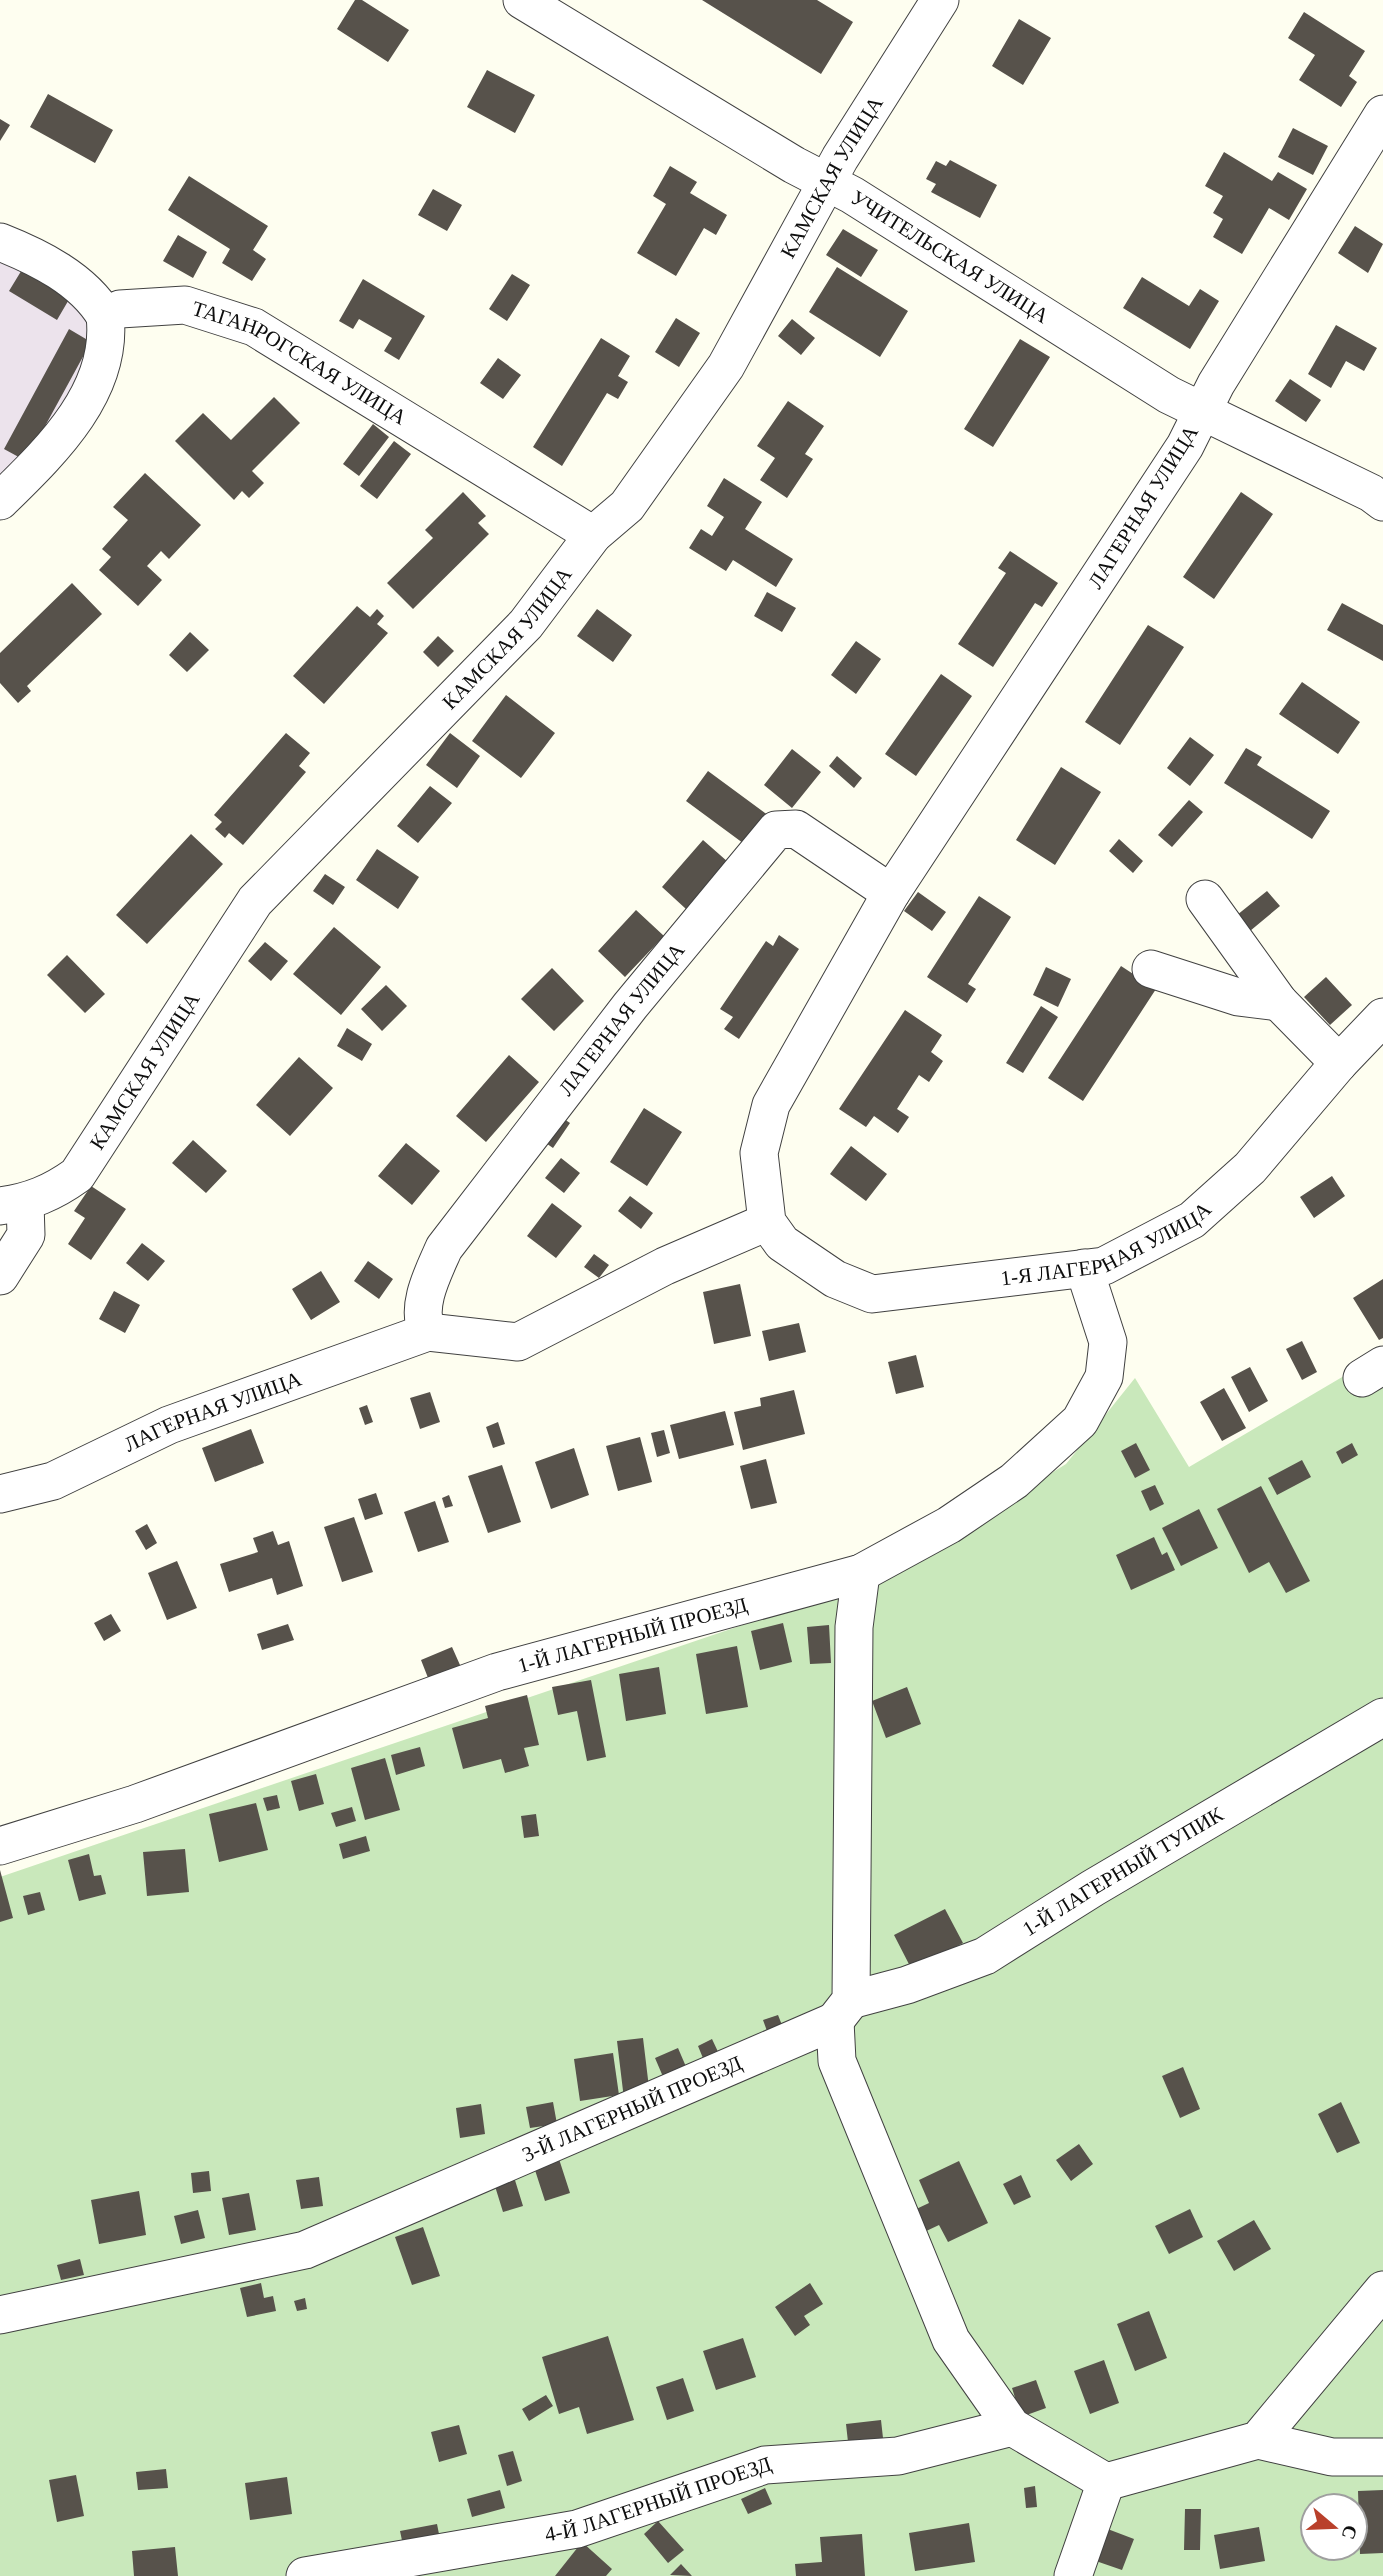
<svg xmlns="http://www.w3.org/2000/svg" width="1383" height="2576" font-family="Georgia,serif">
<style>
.industrial{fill:#ece3ec}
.green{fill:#c9e8bb;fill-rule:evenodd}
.building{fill:#57524b}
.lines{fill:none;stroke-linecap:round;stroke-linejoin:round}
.minor-casing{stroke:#414141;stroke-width:39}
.minor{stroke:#fff;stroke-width:37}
.labels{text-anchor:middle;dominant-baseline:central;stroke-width:7;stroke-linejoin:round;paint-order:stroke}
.street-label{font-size:21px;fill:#0e0e0e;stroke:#fff}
</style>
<rect width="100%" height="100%" fill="#fefef0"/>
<!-- industrial -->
<path class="industrial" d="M0,250L95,320L77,398L0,490Z"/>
<!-- green -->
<path class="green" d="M1383,1353V2576H0V1877L884,1577L1066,1464L1135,1378L1189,1467ZM1313,2506H1355V2548H1313Z"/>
<!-- building -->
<path class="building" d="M355,0H362L409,30L388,62L337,29Z
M702,0H817L853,22L821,74Z
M1304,12L1365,51L1349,76L1357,82L1341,107L1299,80L1315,55L1288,38Z
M1019,19L1051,38L1023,85L992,66Z
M487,70L535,95L515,133L467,107Z
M48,94L113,130L95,163L30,127Z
M0,119L10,125L0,141Z
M1293,128L1328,146L1313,175L1278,157Z
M1224,152L1272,181L1278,172L1307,189L1289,220L1269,208L1242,254L1213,237L1223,219L1213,213L1223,196L1205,186Z
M950,160L997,185L980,218L931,192L936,184L926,179L936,161L946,166Z
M670,166L697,182L690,193L727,215L716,235L704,228L676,276L637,253L666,204L653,196Z
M189,176L268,226L253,250L266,259L252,281L222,263L230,249L168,210Z
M433,189L462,205L447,231L418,215Z
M1355,226L1383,244L1368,273L1338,253Z
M843,229L878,250L861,277L826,255Z
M178,235L207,252L193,278L163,261Z
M837,267L908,311L880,357L809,312Z
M23,268L71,296L57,320L9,291Z
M512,274L530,285L507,321L489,309Z
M1142,277L1189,306L1200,289L1219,301L1190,349L1123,308Z
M363,279L425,316L399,360L384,351L392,338L359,319L353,329L339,321Z
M676,318L700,333L679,367L655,352Z
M792,319L815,338L801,355L778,336Z
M1336,325L1377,348L1364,371L1346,361L1331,388L1308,374Z
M69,329L91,342L26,461L4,449Z
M601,338L630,356L618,376L628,382L618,399L607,393L562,466L533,447Z
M1020,339L1050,357L993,447L964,429Z
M498,358L521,375L503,399L480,383Z
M1290,379L1321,400L1306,422L1275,401Z
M274,397L300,423L252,471L264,483L249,498L242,491L234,500L175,441L203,413L231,440Z
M788,401L824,426L805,454L813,459L787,498L760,480L775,458L757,446Z
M373,424L389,437L359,476L343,464Z
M394,441L411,454L377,499L360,486Z
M145,473L201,525L169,559L161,551L147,566L162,580L138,606L99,570L111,557L102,549L128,520L113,507Z
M724,478L762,502L745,529L793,559L776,587L733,560L726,571L689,548L701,529L712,536L724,517L707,506Z
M463,492L486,516L478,523L489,534L413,609L387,583L433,538L425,530Z
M1241,492L1273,514L1214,599L1183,577Z
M1010,551L1058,583L1042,607L1035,603L993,667L958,644L1006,573L998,568Z
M72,583L102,614L27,686L31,691L18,703L0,683V653Z
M767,592L796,608L782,632L754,616Z
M1342,603L1383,625V661L1327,630Z
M357,606L370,617L377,609L384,616L377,624L388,633L324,704L293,676Z
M597,609L632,635L613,662L577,636Z
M1148,625L1184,647L1120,745L1085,722Z
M190,632L209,650L187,672L169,655Z
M438,636L454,651L438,667L423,652Z
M856,641L881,659L856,694L831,675Z
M941,674L972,696L916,776L885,754Z
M1302,682L1360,722L1338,754L1279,714Z
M506,695L555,733L521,778L472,741Z
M286,733L310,753L299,766L306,772L243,845L229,833L225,838L215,829L222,822L214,815Z
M450,733L480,756L457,788L426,765Z
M1190,737L1214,755L1190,786L1167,768Z
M1246,748L1262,757L1257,765L1330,811L1312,839L1224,783Z
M792,749L821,772L792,808L764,785Z
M837,756L862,778L854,788L829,766Z
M1061,767L1101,792L1055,865L1016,840Z
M708,771L769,816L747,846L686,801Z
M430,786L452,803L418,843L397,826Z
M1189,800L1203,812L1172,847L1158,835Z
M191,834L223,864L147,944L116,915Z
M1119,839L1143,861L1133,873L1109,851Z
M703,840L728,862L686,909L662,887Z
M377,849L419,877L398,909L356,880Z
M325,874L345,887L333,905L313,891Z
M1267,891L1280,906L1250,931L1237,915Z
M918,892L946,912L932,931L904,911Z
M979,896L1011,917L968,984L976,989L967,1003L927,977Z
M636,910L664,936L625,977L598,951Z
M334,927L381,967L341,1015L293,974Z
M779,935L799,949L739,1039L724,1029L733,1017L720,1009L766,941L773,946Z
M265,942L288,961L271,981L248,961Z
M67,955L105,994L85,1013L47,975Z
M1121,966L1156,989L1083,1101L1048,1078Z
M1046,967L1071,979L1058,1007L1033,995Z
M552,968L584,1001L554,1031L521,999Z
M1326,977L1352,1005L1330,1025L1304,997Z
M386,985L407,1006L382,1031L361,1009Z
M1041,1006L1058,1017L1023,1073L1006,1063Z
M905,1010L942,1035L931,1052L943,1061L929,1082L919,1075L897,1109L909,1117L898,1133L874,1116L866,1127L839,1109Z
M347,1028L372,1044L362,1061L337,1046Z
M509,1055L539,1082L486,1142L456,1116Z
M299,1057L333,1088L290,1136L256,1105Z
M644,1108L682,1132L647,1186L610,1162Z
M558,1115L570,1123L553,1148L540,1139Z
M193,1140L227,1171L206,1193L172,1163Z
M406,1143L440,1171L412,1205L378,1176Z
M851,1146L887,1174L866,1201L830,1174Z
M561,1158L580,1173L564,1193L545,1178Z
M1332,1176L1345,1196L1314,1218L1300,1197Z
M91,1186L126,1209L91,1260L68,1244L85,1218L74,1211Z
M630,1196L653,1213L641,1229L618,1211Z
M552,1203L582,1226L556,1258L527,1236Z
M142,1243L165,1261L148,1281L126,1263Z
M594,1254L609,1265L599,1278L584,1267Z
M368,1261L393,1279L379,1299L354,1281Z
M321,1271L340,1302L311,1320L292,1289Z
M1383,1279V1338L1379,1340L1353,1298Z
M740,1284L751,1336L714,1344L703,1292Z
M114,1291L140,1305L125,1333L99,1319Z
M799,1323L806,1352L769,1361L762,1331Z
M1302,1341L1317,1372L1302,1380L1286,1349Z
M916,1355L924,1387L896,1394L888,1362Z
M1250,1367L1268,1401L1249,1412L1231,1377Z
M1224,1388L1246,1428L1222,1441L1200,1402Z
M794,1390L805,1434L743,1450L734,1412L761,1406L760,1398Z
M430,1392L440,1422L420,1429L410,1398Z
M367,1405L373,1422L365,1425L359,1408Z
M725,1411L734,1445L679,1459L670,1425Z
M498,1422L505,1444L493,1448L486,1427Z
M251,1429L264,1463L215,1482L202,1448Z
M664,1430L670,1453L657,1457L651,1433Z
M640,1437L652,1482L618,1491L606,1446Z
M1136,1443L1150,1470L1135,1478L1121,1451Z
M1352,1443L1358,1455L1342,1464L1336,1452Z
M574,1448L589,1495L551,1509L535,1462Z
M766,1459L777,1503L751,1509L740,1466Z
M1302,1460L1311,1477L1277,1495L1268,1478Z
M502,1465L521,1522L488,1533L468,1476Z
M1155,1485L1164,1504L1150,1511L1141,1491Z
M1261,1486L1310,1581L1286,1593L1269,1562L1249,1573L1217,1509Z
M376,1493L383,1514L365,1520L358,1499Z
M449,1495L453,1506L445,1508L442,1498Z
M435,1501L449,1542L418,1552L404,1512Z
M1199,1509L1218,1548L1181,1566L1162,1528Z
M354,1517L373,1572L342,1582L324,1527Z
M147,1524L157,1543L146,1550L135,1531Z
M273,1531L278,1545L289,1541L303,1586L277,1595L272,1578L229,1592L220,1564L258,1552L253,1538Z
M1154,1537L1162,1555L1167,1552L1175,1570L1131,1590L1116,1555Z
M177,1561L197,1608L167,1620L148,1573Z
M111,1614L121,1631L104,1641L94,1623Z
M783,1623L792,1662L760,1670L751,1631Z
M288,1624L294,1640L262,1650L257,1634Z
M829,1625L831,1663L810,1664L807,1627Z
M737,1646L748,1707L706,1714L696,1654Z
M452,1647L464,1674L432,1688L421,1660Z
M659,1667L666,1714L626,1721L619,1674Z
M591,1680L606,1757L587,1761L577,1711L558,1715L552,1687Z
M907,1687L921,1724L886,1738L872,1701Z
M527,1695L539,1745L524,1748L529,1766L505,1773L501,1759L463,1769L452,1728L488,1718L485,1706Z
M420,1747L425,1766L396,1775L391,1755Z
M385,1758L400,1810L365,1820L351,1768Z
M316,1774L324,1804L299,1811L291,1781Z
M277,1795L280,1808L267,1811L263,1798Z
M256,1803L268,1850L219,1862L209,1814Z
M352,1807L356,1821L336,1827L331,1813Z
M536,1814L539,1836L524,1838L521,1816Z
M366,1836L370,1851L343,1859L339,1844Z
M185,1849L189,1892L147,1896L143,1852Z
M89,1854L94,1876L101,1875L106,1894L79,1901L68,1860Z
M0,1870L13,1918L0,1922Z
M40,1892L45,1910L28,1915L23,1896Z
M945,1909L963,1943L912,1970L894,1935Z
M778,2015L782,2025L767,2031L763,2020Z
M643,2038L650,2096L624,2099L617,2041Z
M712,2039L720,2056L705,2063L698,2046Z
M678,2048L690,2076L667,2086L655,2058Z
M613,2053L619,2095L580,2101L574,2059Z
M1183,2067L1200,2109L1180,2118L1162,2076Z
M553,2102L557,2124L530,2128L526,2107Z
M1341,2102L1360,2143L1337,2153L1318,2114Z
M481,2104L485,2134L460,2138L456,2108Z
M1079,2144L1093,2164L1071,2181L1056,2160Z
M559,2159L570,2193L545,2201L534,2167Z
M959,2161L988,2223L948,2242L939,2225L922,2233L912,2211L929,2203L919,2180Z
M209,2171L211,2191L193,2193L191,2173Z
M1021,2175L1031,2197L1014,2205L1003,2184Z
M319,2177L323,2206L301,2209L296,2180Z
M514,2177L523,2206L503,2212L494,2183Z
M139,2191L146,2235L99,2244L91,2200Z
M249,2193L256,2230L229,2235L222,2198Z
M1190,2209L1203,2237L1169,2254L1155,2226Z
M198,2210L205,2238L181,2244L174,2216Z
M1254,2220L1271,2249L1234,2271L1217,2241Z
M423,2227L440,2276L412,2285L395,2237Z
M80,2259L84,2275L61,2280L57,2265Z
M261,2283L264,2298L273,2296L276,2311L247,2317L240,2288Z
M810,2283L823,2304L804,2316L810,2325L795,2336L775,2307Z
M305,2298L307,2309L297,2311L294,2301Z
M1149,2311L1167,2358L1135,2371L1117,2324Z
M608,2336L634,2420L587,2434L579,2407L559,2414L542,2357Z
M743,2338L756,2377L716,2390L703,2351Z
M1104,2360L1119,2403L1090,2414L1074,2371Z
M683,2378L694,2411L667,2420L656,2387Z
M1036,2380L1046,2408L1021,2417L1012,2388Z
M546,2395L553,2406L529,2421L522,2409Z
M881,2420L884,2447L849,2451L846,2424Z
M459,2425L467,2454L439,2462L431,2432Z
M513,2451L522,2481L507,2486L498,2455Z
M166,2469L168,2488L138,2490L136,2472Z
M76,2475L84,2516L57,2522L49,2480Z
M287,2477L292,2514L250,2520L245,2483Z
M1035,2486L1037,2507L1026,2508L1024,2488Z
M765,2488L772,2504L748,2514L741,2499Z
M500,2490L505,2508L472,2517L467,2499Z
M1383,2490V2553L1360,2554L1358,2491Z
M1185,2509H1201L1200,2550H1184Z
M658,2521L684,2550L668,2563L644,2534Z
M969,2523L975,2562L915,2571L909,2533Z
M437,2524L440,2539L403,2545L400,2531Z
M1259,2527L1265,2561L1220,2569L1214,2535Z
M1105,2528L1134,2539L1122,2570L1093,2560Z
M862,2534L865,2576H796L795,2564L822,2562L820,2537Z
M582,2542L612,2569L606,2576H555Z
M175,2547L178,2576H134L132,2551Z
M681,2564L692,2576L670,2575Z"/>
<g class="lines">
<!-- minor casing -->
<g class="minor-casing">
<g id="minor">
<path id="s1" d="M522,0L794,165L852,195L1169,395L1371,493L1383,502"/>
<path id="s2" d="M1383,114L1216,384L1185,446L891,893L771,1105L759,1153L767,1222L782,1243L835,1279L872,1294L1104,1266L1192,1220L1250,1168L1339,1063L1383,1017"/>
<path id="s3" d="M0,242C38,257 83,279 105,316L120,309L185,305L254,327L593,535"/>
<path d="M0,501C50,452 114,392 105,316"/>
<path d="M1205,899L1279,1002L1339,1063"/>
<path d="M1151,969L1238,997L1279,1002"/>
<path id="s4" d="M0,1206C30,1202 52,1193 77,1175L255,901L526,624L593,535L627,506L726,366L840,158L940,0"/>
<path d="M0,1276L26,1235L25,1203"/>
<path id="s5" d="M428,1332C414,1308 434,1271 444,1248L630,1006L776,830L796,829L891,893"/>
<path d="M1362,1378L1383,1365"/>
<path id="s6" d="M0,1494L53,1481L169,1425L428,1332L518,1342L665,1266L767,1222"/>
<path id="s7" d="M0,1846L135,1804L497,1672L861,1573L949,1525L1014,1481L1080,1421L1104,1377L1108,1342L1084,1268"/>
<path id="s8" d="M851,2000L907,1985L985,1956L1093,1888L1383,1717"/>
<path d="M837,2018L851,2000L854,1627L861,1573"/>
<path id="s9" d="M0,2315L305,2250L835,2021L837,2061L951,2340L1012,2427L1106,2482L1258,2440L1383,2290"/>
<path d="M1258,2440L1332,2457H1383"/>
<path id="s10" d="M305,2576L577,2529L765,2465L898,2456L1012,2427"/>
<path d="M1073,2576L1106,2482"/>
</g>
</g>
<!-- minor -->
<use href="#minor" class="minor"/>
</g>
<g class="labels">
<!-- street labels -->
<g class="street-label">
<text stroke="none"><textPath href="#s4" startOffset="1342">КАМСКАЯ УЛИЦА</textPath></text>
<text stroke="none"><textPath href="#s1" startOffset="499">УЧИТЕЛЬСКАЯ УЛИЦА</textPath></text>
<text stroke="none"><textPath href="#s3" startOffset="341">ТАГАНРОГСКАЯ УЛИЦА</textPath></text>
<text transform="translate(1143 507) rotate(-58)">ЛАГЕРНАЯ УЛИЦА</text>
<text stroke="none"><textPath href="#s4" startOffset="775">КАМСКАЯ УЛИЦА</textPath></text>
<text stroke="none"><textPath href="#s5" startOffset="378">ЛАГЕРНАЯ УЛИЦА</textPath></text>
<text stroke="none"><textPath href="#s4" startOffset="208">КАМСКАЯ УЛИЦА</textPath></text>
<text stroke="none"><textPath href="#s2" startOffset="1656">1-Я ЛАГЕРНАЯ УЛИЦА</textPath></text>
<text stroke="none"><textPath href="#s6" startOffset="229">ЛАГЕРНАЯ УЛИЦА</textPath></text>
<text stroke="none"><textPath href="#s7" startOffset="667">1-Й ЛАГЕРНЫЙ ПРОЕЗД</textPath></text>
<text stroke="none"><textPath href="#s8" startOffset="303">1-Й ЛАГЕРНЫЙ ТУПИК</textPath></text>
<text stroke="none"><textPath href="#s9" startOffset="668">3-Й ЛАГЕРНЫЙ ПРОЕЗД</textPath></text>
<text stroke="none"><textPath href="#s10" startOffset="362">4-Й ЛАГЕРНЫЙ ПРОЕЗД</textPath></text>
</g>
</g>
<!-- north arrow -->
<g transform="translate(1334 2527) rotate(109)"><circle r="33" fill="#ffffff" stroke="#9f9f9f" stroke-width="2"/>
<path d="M0-5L12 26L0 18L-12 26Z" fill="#b9402b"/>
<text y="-10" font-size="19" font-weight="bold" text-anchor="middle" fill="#0e0e0e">С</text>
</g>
</svg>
